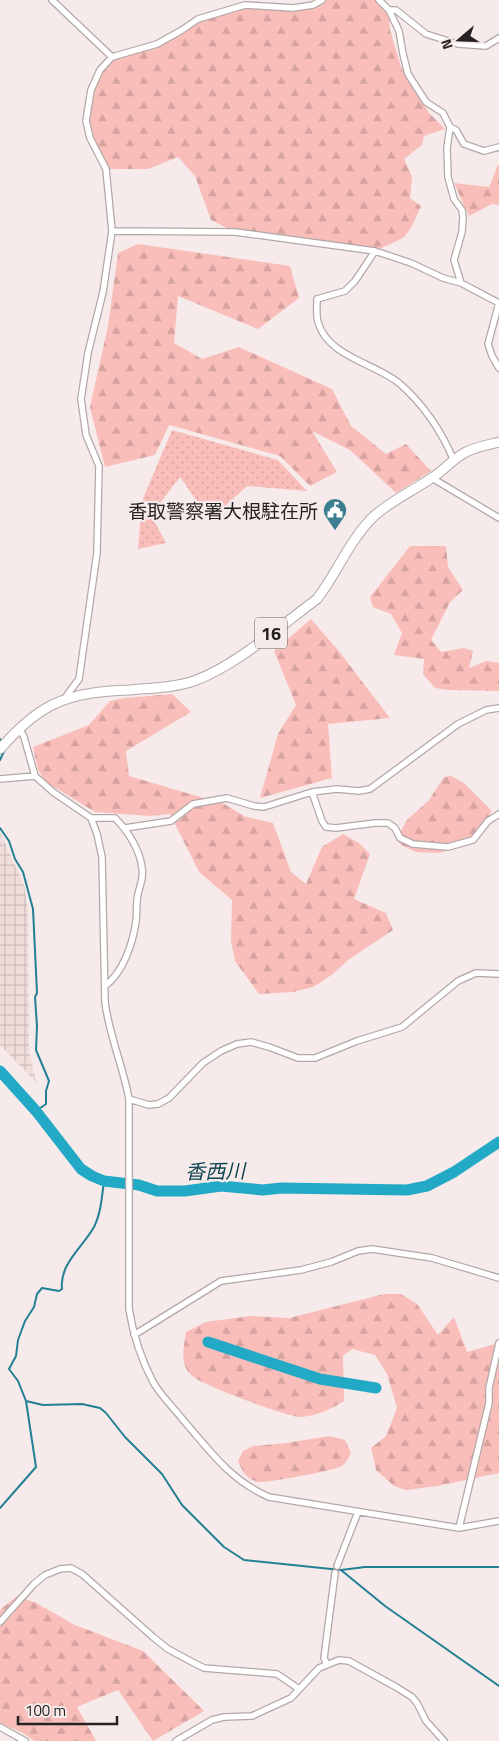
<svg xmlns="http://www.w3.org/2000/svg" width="499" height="1741" font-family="'Titillium Web','Noto Sans JP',sans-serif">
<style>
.industrial{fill:url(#industrial-grid)}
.grass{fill:url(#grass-dots)}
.forest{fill:url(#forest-firs)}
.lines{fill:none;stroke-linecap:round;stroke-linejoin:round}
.stream{stroke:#238094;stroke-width:2}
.river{stroke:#22a9c5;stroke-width:11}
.street-casing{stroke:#b2a8a7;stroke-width:8}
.primary-casing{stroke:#b2a8a7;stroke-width:11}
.street{stroke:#fff;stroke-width:5.5}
.primary{stroke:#fff;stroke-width:9}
.labels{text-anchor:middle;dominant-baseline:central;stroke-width:4.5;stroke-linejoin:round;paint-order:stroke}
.shield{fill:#f6ebea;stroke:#645e5e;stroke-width:1}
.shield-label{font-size:18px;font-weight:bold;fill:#262222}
.poi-label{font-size:19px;fill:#262222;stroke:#f6ebea;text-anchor:end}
.water-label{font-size:20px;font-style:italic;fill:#0e4551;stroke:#f6ebea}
</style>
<defs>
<pattern id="industrial-grid" width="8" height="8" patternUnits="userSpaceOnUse" patternTransform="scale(1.25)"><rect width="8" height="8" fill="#f0dddb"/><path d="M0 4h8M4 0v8" fill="none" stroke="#cebdbc"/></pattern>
<pattern id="grass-dots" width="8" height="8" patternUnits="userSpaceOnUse" patternTransform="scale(1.25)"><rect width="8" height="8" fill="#fabeba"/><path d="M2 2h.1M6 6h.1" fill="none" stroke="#d6a3a0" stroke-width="1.8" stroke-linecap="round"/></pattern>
<pattern id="forest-firs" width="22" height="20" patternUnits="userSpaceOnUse" patternTransform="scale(1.25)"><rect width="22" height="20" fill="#fabeba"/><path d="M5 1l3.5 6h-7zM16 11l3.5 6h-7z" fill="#d6a3a0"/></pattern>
</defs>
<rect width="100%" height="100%" fill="#f6ebea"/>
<!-- industrial -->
<path class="industrial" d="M0,832L24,885L28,910L29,1051L36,1082L0,1045Z"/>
<!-- grass -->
<path class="grass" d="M172,430L278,460L307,491L247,486L210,520L180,477L151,515L166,543L138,549L142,501Z"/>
<!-- forest -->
<path class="forest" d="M322,0H379L389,10L390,30L401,67L429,113L445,129L424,136L422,145L404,159L412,177L410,198L421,206C416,217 412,229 404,237C402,239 381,248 375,251L235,232L211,220L195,176L178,157L148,169H106L90,138L88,105L100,70L112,57L157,44L198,19L245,5L293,8Z
M498,165H499V205L492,204L469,216L454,183L489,187Z
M138,244L290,266L299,298L258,329L178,296L174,343L202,359L239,347L332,389L351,426L386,454L406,444L431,471L396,493L350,450L312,431L337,472L310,486L280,456L169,425L155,455L105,467L90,407L108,326L118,253Z
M410,546H446L448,567L463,590L450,602L431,640L441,652L464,648L473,651L469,668L487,661L499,663V691L449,690L435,688L423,674L424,659L394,655L402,633L391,614L373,607L370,597Z
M311,619L338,650L390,718L328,724L332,778L260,798L278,734L296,705L274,651Z
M172,694L191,712L126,751L129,776L224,804L246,817L273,823L291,872L306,884L322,847L343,834L359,843L370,854L354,899L386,913L393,930L348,960L333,974L313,987L293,992L259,994L235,961L231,941L232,900L199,872L170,814L150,816L95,812L46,782L38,770L33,747L89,725L110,701L124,698Z
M451,776L464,783L491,810L488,825L466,846L439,853L416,852L403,846L396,840L407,820L429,800L444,777Z
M384,1294H401L417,1304L438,1335L454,1317L467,1352L499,1343V1473L437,1486L406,1490L394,1486L376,1470L371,1448L386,1436L397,1408L387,1374L375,1355L352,1349L343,1356L344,1401C331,1409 317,1416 301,1417C290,1418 198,1384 191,1375C179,1363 184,1347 186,1332L206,1322L251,1316L289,1318Z
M330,1436L345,1440L351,1453C349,1457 346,1463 342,1466C337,1470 267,1483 259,1482C247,1480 242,1471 238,1461L243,1451L253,1446L286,1443Z
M17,1596L36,1603L75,1625L143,1651L204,1711L153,1741L118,1690L77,1707L96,1741H34L23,1733L0,1723V1610Z"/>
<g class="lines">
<!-- stream -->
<path class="stream" d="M0,739L1,741
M0,760L5,749
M0,828L9,841L15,859L23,872L33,909L37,993L35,997L37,1026L36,1050L49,1081L46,1091V1104L36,1111
M26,1401L43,1405L82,1404L100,1408L106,1413L125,1437L162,1474L182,1505L224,1547L244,1560L341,1570L365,1567H499
M0,1508L36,1467L26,1401L18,1381L9,1369L16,1356L18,1340L25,1321L34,1307L37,1294L42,1288L59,1291L62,1289C59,1264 83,1247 94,1227C101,1213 102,1196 104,1181
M341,1570L385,1606L499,1686"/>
<!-- river -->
<path class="river" d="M0,1071L36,1111L81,1169L92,1176L104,1181L139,1185L157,1191H185L221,1186L263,1190L281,1188L407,1190L427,1186L454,1172L499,1142
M208,1342L320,1379L376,1388"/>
<!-- street casing -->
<g class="street-casing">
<path id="street" d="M52,0L112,57
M379,0L389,10L399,31L403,54L408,74L426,102L443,113L450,127L447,148L448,177L454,199L462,210L463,217L462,232L454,260L461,283
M389,10H396L426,34L458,44L486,46L499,38
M450,127L456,130L464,144L484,151L499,147
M112,231L235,232L375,251L411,263L443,278L461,283L499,303
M375,251L355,281L345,291L317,299C317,306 316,315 318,322C327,356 374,363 399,383C423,404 442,432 454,461
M499,303L488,344L492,356L499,368
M432,478L499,518
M65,700L67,695L79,679L97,553L99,466L86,435L81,399L88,353L103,292L112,231L106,169L90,138L86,121L91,90L100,70L112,57L157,44L182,30L198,19L245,5L293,8L313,5L322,0
M20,729L24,737L35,776L53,792L91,818L97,834L102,857L105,1002C109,1035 123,1066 129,1099V1309C133,1334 141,1359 153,1382C161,1396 174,1408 184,1421C211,1452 230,1480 269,1497L459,1528L499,1521
M0,779L35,776
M312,792L322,821L326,827L336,828L375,823H388L395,828L400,838L413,844L448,847L473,840L488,821L499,814
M91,818H115C128,831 140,850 142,868C144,878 140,885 138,894C136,903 137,913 136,921C133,943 123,973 105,986
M125,828L171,821L193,804L227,798L254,806L264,807L312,792L337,789L359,791L370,789L458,724L486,710L499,708
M129,1099L149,1105L158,1104L169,1098L203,1063L221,1051L237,1044L251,1042L269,1047L298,1058H315L357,1041L402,1027L458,981L476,973L499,974
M134,1335L221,1281L301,1270L331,1262L358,1251L372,1249L432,1258L499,1278
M459,1528L489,1403V1388L499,1343
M337,1566L358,1512
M0,1622L34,1584L45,1575L60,1569L71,1568L82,1574L153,1637L168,1649L192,1662L204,1668L277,1674L299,1689
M327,1665L324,1658L335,1573
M0,1727L25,1741
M176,1741L212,1720L224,1717L252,1716L291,1698L319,1668L339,1660L349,1661L396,1687L412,1697L417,1703L426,1721L444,1741"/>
</g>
<!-- primary casing -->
<g class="primary-casing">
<path id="primary" d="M0,749C14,733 32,715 52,705C76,693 104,691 130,690C151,688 173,688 194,681C237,665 279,627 317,599C337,573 349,541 373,517C390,501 413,491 433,477C444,470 454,458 466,452C476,447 488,445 499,442"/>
</g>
<!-- street -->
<use href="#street" class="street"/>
<!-- primary -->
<use href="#primary" class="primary"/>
</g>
<!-- icons -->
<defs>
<g id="civic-pin" transform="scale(1.25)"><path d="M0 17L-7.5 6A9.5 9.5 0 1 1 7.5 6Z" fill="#3c7f90" stroke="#f6ebea"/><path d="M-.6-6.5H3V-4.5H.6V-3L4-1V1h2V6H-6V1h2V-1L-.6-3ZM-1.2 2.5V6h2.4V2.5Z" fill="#fff"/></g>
</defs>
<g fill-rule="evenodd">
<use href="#civic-pin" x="335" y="510"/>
</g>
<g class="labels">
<!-- shield labels -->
<rect class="shield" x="255" y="617.5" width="32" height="31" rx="4"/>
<g class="shield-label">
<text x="271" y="633">16</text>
</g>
<!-- poi labels -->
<g class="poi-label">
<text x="318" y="510">香取警察署大根駐在所</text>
</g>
<!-- water labels -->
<g class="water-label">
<text transform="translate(215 1171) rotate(-1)">香西川</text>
</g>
</g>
<!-- north arrow -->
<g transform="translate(459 40) rotate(251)" stroke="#f6ebea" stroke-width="4" paint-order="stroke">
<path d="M0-4L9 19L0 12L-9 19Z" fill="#262222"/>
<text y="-8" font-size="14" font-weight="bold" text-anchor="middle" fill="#262222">N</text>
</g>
<!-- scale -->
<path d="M18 1716v8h99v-8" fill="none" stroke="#262222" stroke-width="2.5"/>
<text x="25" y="1716" font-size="15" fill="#262222" stroke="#f6ebea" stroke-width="4" paint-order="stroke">100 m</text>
</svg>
